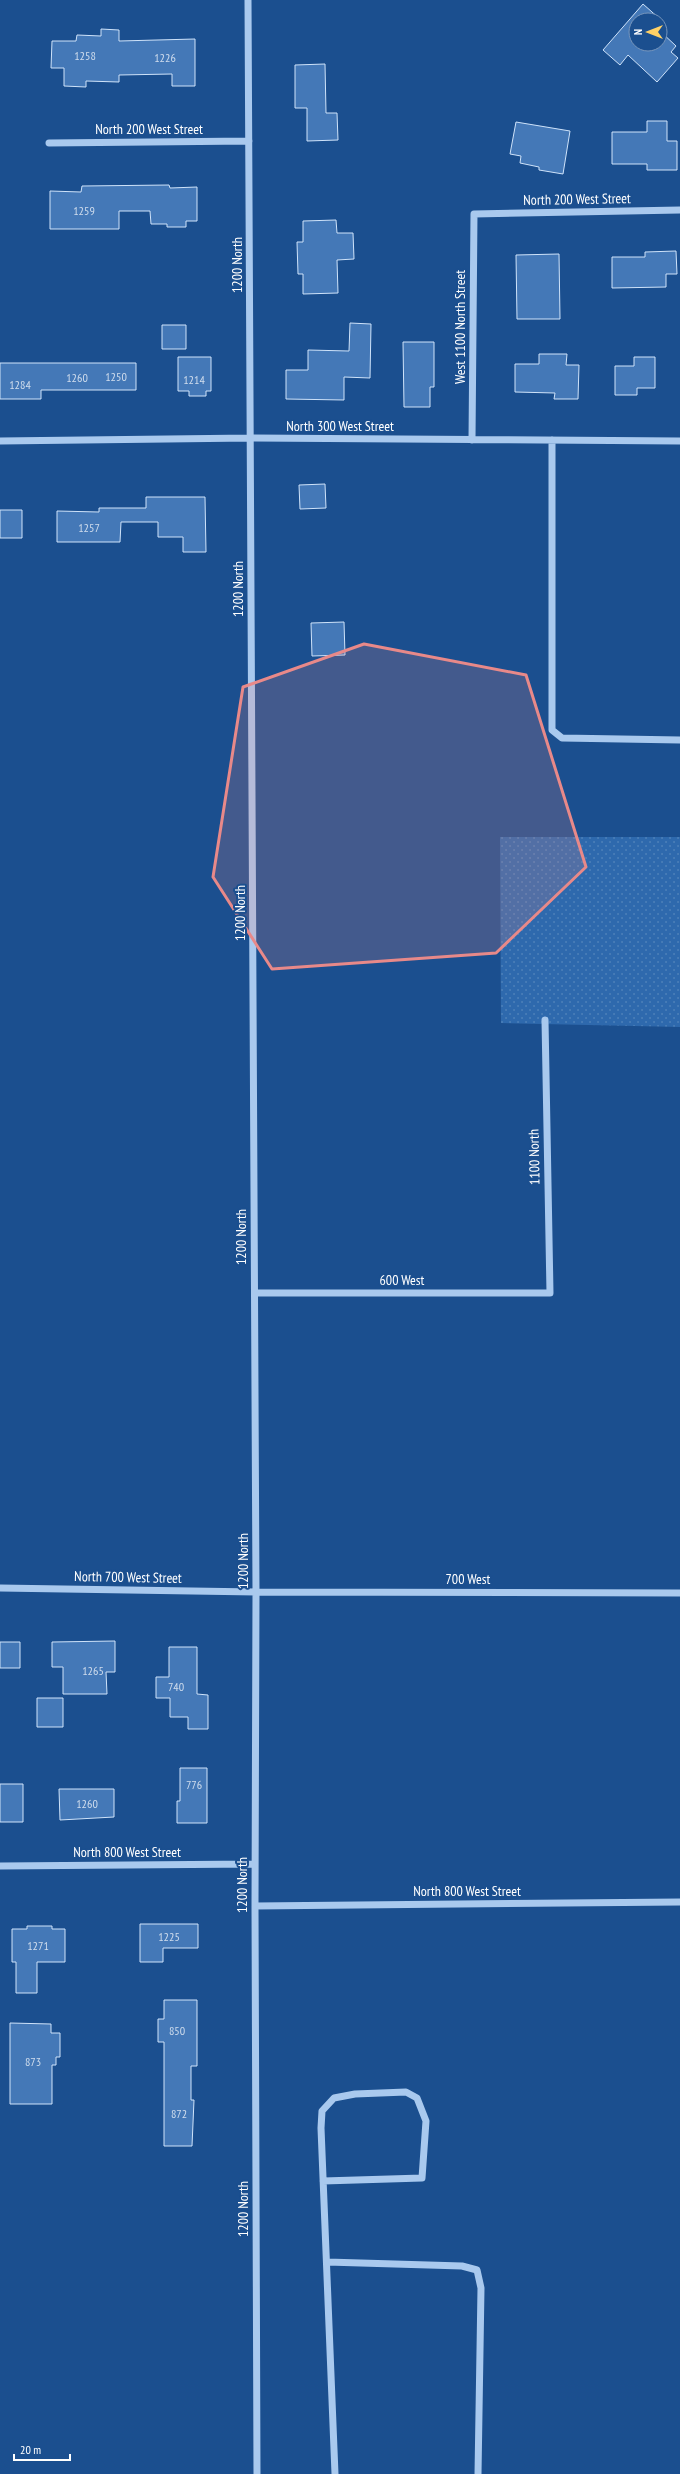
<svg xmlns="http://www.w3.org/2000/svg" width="680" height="2474" font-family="'PT Sans Narrow',sans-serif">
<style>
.grass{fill:url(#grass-dots)}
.building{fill:#4478b7;stroke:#cfe3fa}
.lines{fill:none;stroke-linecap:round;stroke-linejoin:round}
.minor{stroke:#a9c9ee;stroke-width:7}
.marked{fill:#e88989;fill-opacity:0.2;stroke:#e88989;stroke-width:3;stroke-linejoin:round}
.labels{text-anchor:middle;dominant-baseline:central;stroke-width:4;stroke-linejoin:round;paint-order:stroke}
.number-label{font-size:12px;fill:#d0dded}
.street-label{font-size:14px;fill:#fff;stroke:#1b4f8f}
</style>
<defs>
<pattern id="grass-dots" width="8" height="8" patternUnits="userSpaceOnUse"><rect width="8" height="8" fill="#2e69ad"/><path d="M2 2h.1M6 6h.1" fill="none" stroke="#4d80b9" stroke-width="1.8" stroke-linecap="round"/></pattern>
</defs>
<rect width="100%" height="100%" fill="#1b4f8f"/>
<!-- grass -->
<path class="grass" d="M500,837H680V1027L501,1023Z"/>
<!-- building -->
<path class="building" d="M643,4L661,20H636V44H660V31L676,46L671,52L678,58L657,82L628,55L620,65L603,50Z
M101,29L119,30V41L195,39V86H172V74L119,75V82L86,81V87L64,86V68H51L52,41H76L77,35L101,36Z
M325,64L326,113H337L338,140L307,141V108H295V65Z
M647,121H667V141H677V170H647V164H612V132H647Z
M516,122L570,131L563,174L539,170V167L520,163L521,156L510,154Z
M169,185L170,188L197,187V221H186V227H167V224H151L150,211H119V229H50V191L81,192L82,186Z
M336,220L337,233H353L354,259L337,260L338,293L303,294V274H298L297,242H303V221Z
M676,251L677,274H666V287L612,288V257H645V252Z
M559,254L560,319H517L516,255Z
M350,323L371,324L370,378L344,377V400L286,399V370H308V350L349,351Z
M162,325H186V349H162Z
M403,342H434V387H430V407H404Z
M539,354H567L566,365H579L578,399H554L555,393L515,392V364H539Z
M178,357H211V391H206V396H189V391H178Z
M634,357H655V388H637V395H615V366H634Z
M0,363H136V390H41V399H0Z
M325,484L326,508L300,509L299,485Z
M146,497H205L206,552H183V537H158V522H121L120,542H57V511L99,512V508H146Z
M0,510H22V538H0Z
M344,622L345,655L312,656L311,623Z
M115,1641V1672H106L107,1694H63V1667H52V1642Z
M0,1642H20V1668H0Z
M169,1647H197V1694L208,1695V1729H188V1717H170V1698H156V1677H169Z
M37,1698H63V1727H37Z
M180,1768H207V1823H177V1801H180Z
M0,1784H23V1822H0Z
M59,1789H114V1817L60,1820Z
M140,1924H198V1948H163V1962H140Z
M27,1926H52V1929H65V1962H37V1993H16V1962H12V1929H27Z
M164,2000H197V2066H191V2100H194L192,2146H164V2042H158V2019H164Z
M10,2023L51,2024V2033H60V2057H56V2065H52V2104H10Z"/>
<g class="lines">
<!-- minor -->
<path class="minor" d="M248,0L256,1592L255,1906L257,2474
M49,143L249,141
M472,440L474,214L680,210
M552,440V730L562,738L680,740
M0,441L250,438L680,441
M255,1293H550L545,1020
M0,1588L256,1592L680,1593
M0,1866L255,1864
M255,1906L680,1902
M323,2181L422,2178L426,2121L417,2098L406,2092L355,2094L334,2098L322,2111L321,2128L335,2474
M327,2262L462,2266L477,2270L481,2288L478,2474"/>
</g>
<!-- marked area -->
<path class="marked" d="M364,644L526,675L586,867L496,953L272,969L213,877L243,687Z"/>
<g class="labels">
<!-- number labels -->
<g class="number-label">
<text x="85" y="55">1258</text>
<text x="165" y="57">1226</text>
<text x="84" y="210">1259</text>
<text x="116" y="376">1250</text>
<text x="77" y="377">1260</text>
<text x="194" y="379">1214</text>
<text x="20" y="384">1284</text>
<text x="89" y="527">1257</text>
<text x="93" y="1670">1265</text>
<text x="176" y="1686">740</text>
<text x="194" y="1784">776</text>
<text x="87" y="1803">1260</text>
<text x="169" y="1936">1225</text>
<text x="38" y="1945">1271</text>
<text x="177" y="2030">850</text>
<text x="33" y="2061">873</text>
<text x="179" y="2113">872</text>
</g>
<!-- street labels -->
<g class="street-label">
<text x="149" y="129">North 200 West Street</text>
<text transform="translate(577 199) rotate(-1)">North 200 West Street</text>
<text transform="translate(237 265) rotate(-90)">1200 North</text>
<text transform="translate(460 327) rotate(-90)">West 1100 North Street</text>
<text x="340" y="426">North 300 West Street</text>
<text transform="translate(238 589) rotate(-90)">1200 North</text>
<text transform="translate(240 913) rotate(-90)">1200 North</text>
<text transform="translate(534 1157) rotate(-91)">1100 North</text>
<text transform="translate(241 1237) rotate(-90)">1200 North</text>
<text x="402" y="1280">600 West</text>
<text transform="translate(243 1561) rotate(-90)">1200 North</text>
<text transform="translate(128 1577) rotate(1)">North 700 West Street</text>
<text x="468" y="1579">700 West</text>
<text x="127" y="1852">North 800 West Street</text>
<text transform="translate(242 1885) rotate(-90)">1200 North</text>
<text x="467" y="1891">North 800 West Street</text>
<text transform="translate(243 2209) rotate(-90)">1200 North</text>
</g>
</g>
<!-- north arrow -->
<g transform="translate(648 32) rotate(270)"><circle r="19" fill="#1b4f8f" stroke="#7695bc"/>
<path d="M0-3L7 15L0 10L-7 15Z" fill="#ffd166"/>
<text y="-6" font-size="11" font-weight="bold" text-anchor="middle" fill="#ffffff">N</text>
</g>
<!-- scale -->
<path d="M14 2454v6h56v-6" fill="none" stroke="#ffffff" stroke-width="2"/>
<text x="20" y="2454" font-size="12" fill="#ffffff" stroke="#1b4f8f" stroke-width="3" paint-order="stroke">20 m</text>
</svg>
